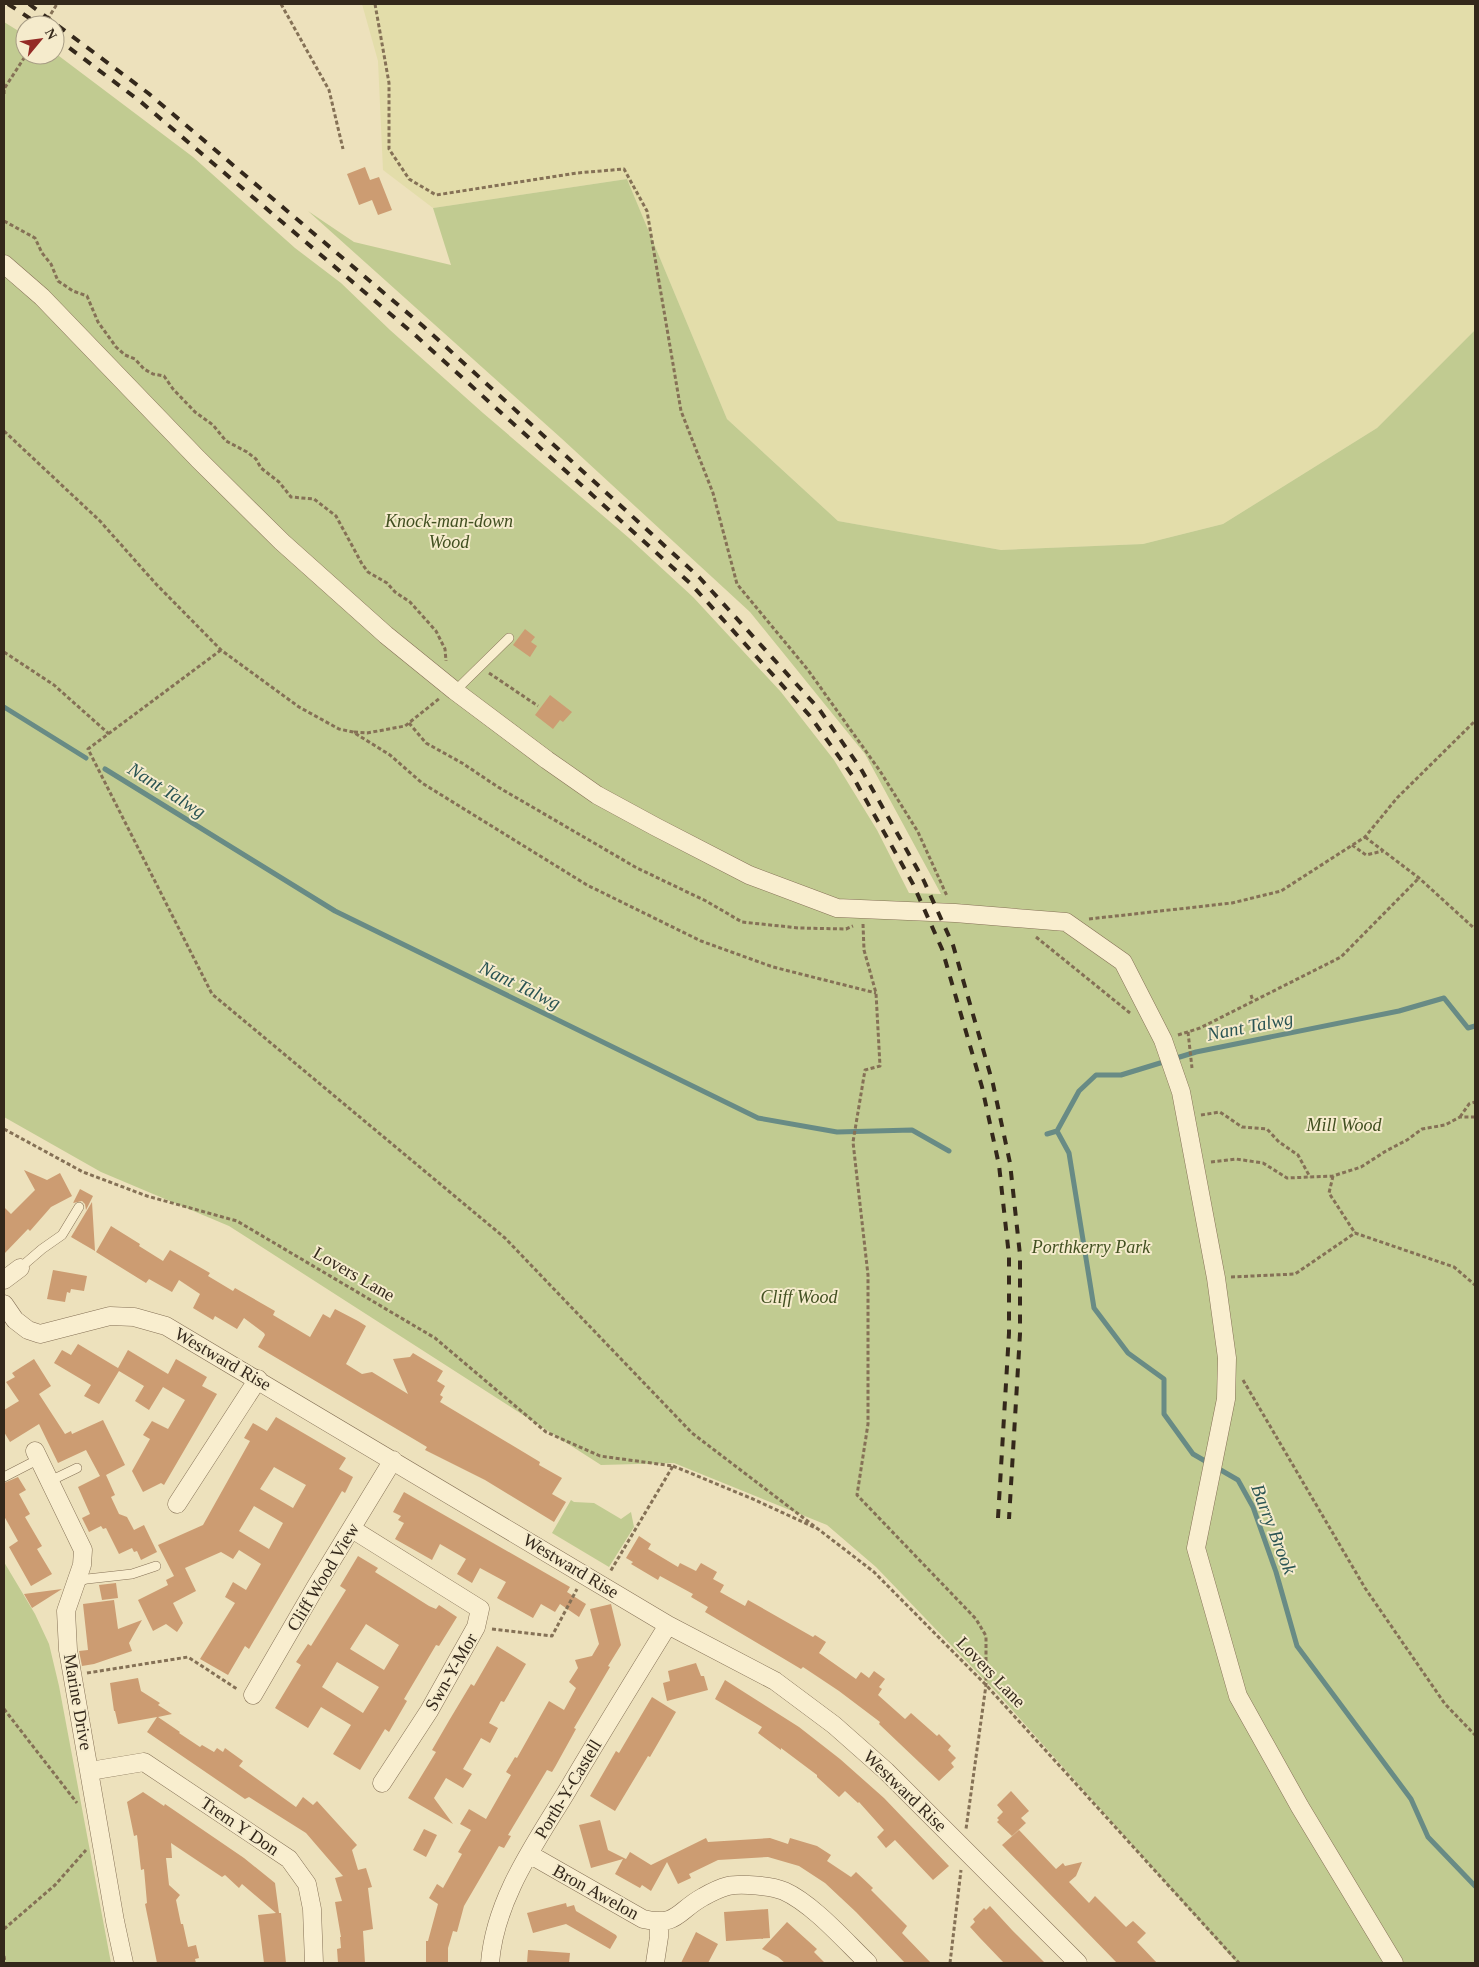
<svg xmlns="http://www.w3.org/2000/svg" width="1479" height="1967" font-family="'Times New Roman',serif">
<style>
.farmland{fill:#e3ddaa}
.green{fill:#c1cb91}
.lines{fill:none;stroke-linecap:round;stroke-linejoin:round}
.stream{stroke:#688b85;stroke-width:5}
.building{fill:#cc9c72;fill-rule:evenodd}
.service-casing{stroke:#857156;stroke-width:10}
.minor-casing{stroke:#857156;stroke-width:19}
.path{stroke:#857156;stroke-width:3;stroke-dasharray:4 2.5;stroke-linecap:butt}
.service{stroke:#f9eecf;stroke-width:9}
.minor{stroke:#f9eecf;stroke-width:18}
.rail{stroke:#34281b;stroke-width:4;stroke-dasharray:9 9;stroke-linecap:butt}
.labels{text-anchor:middle;dominant-baseline:central;stroke-width:4;stroke-linejoin:round;paint-order:stroke}
.park-label{font-size:18px;font-style:italic;fill:#425021;stroke:#f5ebcc}
.street-label{font-size:18px;fill:#34281b;stroke:#f5ebcc}
.water-label{font-size:19px;font-style:italic;fill:#2a5453;stroke:#f5ebcc}
</style>
<rect width="100%" height="100%" fill="#ede1bc"/>
<!-- farmland -->
<path class="farmland" d="M362,4H1475V330L1377,428L1223,524L1143,544L1001,550L838,521L727,419L627,179L433,208L383,170L378,61Z"/>
<!-- green -->
<path class="green" d="M4,22L25,35V55H55V53L193,157L295,248L341,283L390,330L483,413L629,538L693,597L781,692L834,760L877,830L909,893L941,894L865,754L750,612L561,438L308,211L354,242L451,265L433,208L627,179L727,419L838,521L1001,550L1143,544L1223,524L1377,428L1475,330V1963H1237L999,1695L876,1567L827,1525L674,1463L601,1465L229,1226L101,1172L4,1117Z
M571,1500L574,1502L594,1503L621,1519L631,1512L634,1527L609,1567L552,1533Z
M4,1562L35,1614L49,1644L59,1686L111,1963H4Z"/>
<g class="lines">
<!-- stream -->
<path class="stream" d="M4,707L86,758
M105,769L335,911L758,1118L837,1132L912,1130L949,1151
M1057,1131L1069,1153L1094,1308L1128,1353L1164,1379V1414L1193,1454L1238,1480L1253,1507L1276,1572L1297,1646L1411,1799L1428,1837L1475,1886
M1047,1134L1057,1131L1079,1091L1096,1075H1121L1196,1052L1399,1011L1444,998L1468,1028L1475,1026"/>
</g>
<!-- building -->
<path class="building" d="M365,167L370,180L379,177L392,210L378,215L372,200L359,205L347,174Z
M525,629L535,637L531,642L537,646L530,657L513,645Z
M550,695L572,712L563,722L560,720L553,729L535,715Z
M24,1170L47,1180L60,1173L72,1196L51,1207L30,1231L28,1229L4,1254V1207L11,1214L35,1190Z
M80,1189L93,1196L86,1210L85,1204L82,1201L73,1203Z
M92,1202L95,1251L71,1237Z
M111,1226L140,1244L139,1246L163,1261L170,1250L210,1273L208,1276L233,1291L235,1288L275,1311L273,1315L310,1337L323,1314L330,1318L335,1309L358,1321L366,1326L346,1364L362,1374L372,1372L408,1394L393,1359L410,1357L413,1353L443,1371L437,1381L445,1386L440,1395L443,1397L440,1402L540,1462L539,1465L562,1478L552,1494L566,1502L554,1522L485,1480L425,1450L427,1447L417,1441L258,1347L265,1335L264,1333L244,1318L237,1329L215,1316L213,1320L193,1308L200,1294L179,1280L172,1292L149,1279L146,1283L96,1252Z
M53,1270L87,1276L84,1291L71,1289L70,1293L67,1292L65,1302L47,1299Z
M78,1344L118,1368L128,1350L168,1374L176,1359L207,1377L202,1386L217,1394L164,1485L161,1483L143,1492L132,1471L150,1439L143,1435L152,1421L168,1429L185,1400L163,1387L149,1410L135,1401L144,1386L119,1371L99,1404L84,1396L91,1385L54,1363L62,1350L71,1355Z
M34,1359L51,1386L39,1394L65,1434L71,1431L72,1434L103,1420L125,1465L106,1475L115,1495L111,1497L119,1514L127,1517L134,1530L144,1525L157,1552L141,1560L137,1551L134,1552L132,1548L119,1554L106,1528L103,1529L101,1526L89,1532L82,1518L90,1514L78,1487L100,1476L86,1450L58,1463L39,1424L10,1442L4,1432V1410L19,1401L6,1382L15,1377L12,1373Z
M276,1417L346,1458L339,1469L353,1477L345,1493L342,1491L249,1649L245,1646L228,1675L200,1659L235,1603L225,1597L233,1582L246,1590L261,1564L239,1550L233,1559L221,1552L185,1568L196,1591L173,1603L183,1623L177,1632L166,1624L153,1631L138,1600L168,1585L166,1580L174,1576L158,1545L203,1525L250,1441L244,1438L253,1423L267,1431ZM274,1467L306,1485L293,1508L260,1489ZM254,1506L283,1523L269,1549L239,1531Z
M18,1477L26,1490L19,1494L30,1514L25,1517L42,1546L37,1549L52,1574L31,1586L9,1547L18,1541L4,1516V1483Z
M404,1492L570,1587L567,1592L586,1604L579,1617L560,1604L555,1612L541,1604L533,1618L497,1598L506,1582L480,1568L472,1583L457,1574L466,1559L440,1544L432,1560L395,1539L404,1523L398,1520L401,1516L393,1512Z
M639,1536L651,1544L648,1549L678,1567L680,1563L696,1571L701,1563L717,1572L713,1579L724,1585L720,1592L745,1606L748,1600L813,1637L815,1635L826,1642L819,1653L856,1679L861,1672L869,1678L874,1671L885,1679L879,1687L882,1689L878,1695L905,1719L911,1713L937,1736L939,1734L951,1746L948,1750L956,1758L951,1763L954,1767L939,1781L879,1724L880,1722L839,1691L803,1667L801,1669L705,1612L708,1607L691,1597L693,1594L660,1576L658,1580L631,1564L633,1562L626,1558Z
M358,1556L378,1568L375,1572L399,1587L429,1606L436,1609L439,1605L457,1617L439,1646L436,1645L404,1699L407,1701L389,1732L385,1729L360,1770L333,1754L351,1725L321,1707L308,1728L275,1708L301,1665L296,1662L308,1644L311,1646L346,1590L340,1586ZM366,1624L399,1645L384,1670L350,1649ZM337,1662L379,1687L363,1713L322,1687Z
M116,1583L118,1598L102,1600L99,1585Z
M62,1589L32,1608L24,1594Z
M114,1600L118,1629L142,1620L129,1643L132,1651L94,1664L82,1666L79,1651L88,1650L83,1604Z
M611,1604L621,1645L608,1666L610,1667L574,1728L576,1729L555,1767L552,1772L547,1770L508,1835L511,1836L504,1848L499,1846L464,1906L457,1932L453,1931L448,1948V1963H426V1941H428L438,1904L429,1898L437,1884L443,1888L462,1854L458,1852L471,1830L460,1824L469,1809L486,1819L511,1775L506,1772L515,1757L517,1758L549,1701L564,1710L576,1688L569,1682L578,1668L575,1660L592,1656L599,1644L590,1609Z
M497,1646L526,1664L504,1702L501,1701L489,1723L498,1728L490,1743L481,1738L463,1769L472,1774L463,1788L446,1778L434,1798L453,1824L408,1798L436,1752L432,1750L450,1719L471,1684L474,1686Z
M696,1663L701,1676H704L708,1690L667,1701L663,1683L670,1681L668,1671Z
M138,1678L141,1691L160,1703L158,1705L172,1714L158,1717L180,1732L179,1733L200,1747L202,1745L214,1752L217,1748L223,1752L225,1748L243,1761L239,1766L296,1807L303,1797L313,1805L317,1801L357,1845L352,1850L358,1870L366,1868L372,1887L368,1888L373,1929L363,1931L365,1963H338L337,1949L341,1948L340,1937H341L335,1902L342,1901L335,1878L343,1876L306,1833L249,1797L245,1799L147,1732L157,1717L118,1724L115,1711H114L110,1683Z
M725,1680L799,1727L840,1759L884,1798L949,1866L933,1880L895,1840L886,1848L877,1837L884,1830L859,1802L858,1803L845,1791L839,1797L817,1777V1775L781,1748V1750L758,1733L762,1727L715,1699Z
M652,1697L676,1712L650,1757L648,1756L615,1811L590,1796L616,1751L619,1753Z
M1011,1791L1029,1811L1021,1818L1026,1823L1012,1836L997,1822L999,1820L997,1818L1003,1812L997,1805Z
M143,1792L164,1806L165,1804L244,1858L275,1883L279,1913H281L286,1963H264L258,1915L276,1913L242,1884L239,1888L225,1875L222,1877L171,1843L172,1858H166L169,1885L180,1895L176,1900L181,1924H183L188,1947L196,1945L199,1958L195,1959L196,1963H157L145,1904L147,1903L144,1869L141,1870L137,1835L134,1836L127,1802Z
M600,1820L608,1850L626,1859L630,1852L651,1865L706,1838L708,1842L770,1838L788,1844L790,1838L817,1846L831,1855L827,1861L851,1877L856,1872L873,1888L871,1890L907,1926L902,1933L931,1963H905L856,1912L825,1883L799,1866L768,1857L718,1860L689,1874L691,1878L678,1884L667,1862L651,1891L642,1885L640,1888L615,1874L623,1859L591,1868L579,1825Z
M424,1829L437,1835L426,1857L413,1850Z
M1019,1830L1056,1869L1063,1863L1065,1866L1082,1862L1076,1876L1069,1882L1089,1903L1095,1896L1126,1927L1133,1921L1146,1933L1137,1942L1157,1963H1117L1002,1845Z
M566,1903L567,1907L574,1905L576,1911L616,1935L617,1937L610,1949L566,1924L533,1933L527,1913Z
M990,1906L1012,1930L1045,1963H1004L980,1938L970,1927L975,1922L973,1919L984,1908L986,1910Z
M768,1909L770,1938L726,1941L724,1912Z
M787,1922L817,1949L814,1952L825,1963H785L778,1957L762,1949Z
M696,1932L718,1944L708,1963H681Z
M528,1950L570,1953L569,1963H527Z"/>
<g class="lines">
<!-- service casing -->
<g class="service-casing">
<path id="service" d="M455,691L509,638
M20,1268L42,1249L62,1235L79,1207
M4,1477L39,1459
M50,1481L77,1468
M76,1582L87,1579L132,1574L156,1566"/>
</g>
<!-- minor casing -->
<g class="minor-casing">
<path id="minor" d="M4,264L42,297L198,459L282,542L386,635L455,691L547,760L597,795L656,827L749,875L837,908L955,913L1066,922L1123,962L1163,1040L1181,1092L1216,1278L1227,1358L1226,1399L1196,1548L1238,1696L1300,1807L1394,1963
M4,1280L20,1268
M4,1304L15,1320L28,1330L40,1334L110,1316L134,1317L166,1326L668,1625L775,1681L834,1725L886,1771L1078,1963
M35,1451L83,1550L82,1565L66,1611L68,1650L115,1921L124,1963
M177,1504L258,1379
M352,1529L480,1609L476,1627L429,1711L382,1783
M253,1695L315,1588L393,1460
M90,1771L144,1762L289,1859L307,1884L312,1909L314,1963
M529,1854L643,1919C678,1927 677,1911 703,1897C710,1893 720,1888 728,1886C741,1883 772,1886 784,1891C813,1904 845,1941 868,1963
M490,1963C495,1899 535,1844 567,1791C600,1735 634,1680 668,1625
M655,1963L659,1937V1923"/>
</g>
<!-- path -->
<path class="path" d="M281,4L329,90L343,149
M375,4L389,83V149L409,179L436,195L577,173L624,169L647,211L681,411L713,493L737,584L808,670L880,771L918,832L947,896
M44,25L57,4
M4,94V89L26,55
M4,221L35,238L42,253L51,264L58,281L73,291L87,296L98,322L116,347L125,355L135,359L144,369L153,374L164,376L173,389L195,412L213,425L226,441L247,452L256,459L261,468L279,482L291,497L314,499L336,516L362,564L368,572L387,583L395,592L410,602L436,631L445,649L446,661
M4,431L100,521L156,584L221,650L299,707L339,729L353,732L390,755L422,783L587,885L701,941L773,967L876,993
M221,650L88,749L212,994L505,1238L692,1433L818,1529
M4,652L54,685L109,734
M489,673L538,706
M409,723L426,743L462,763L498,787L637,868L706,901L742,922L799,928L846,929L853,926
M354,732L367,733L405,726L440,698
M1365,837L1419,878L1475,929
M1352,845L1366,855L1383,851
M1089,919L1232,903L1281,891L1365,837L1397,798L1475,721
M863,924L864,950L876,993L880,1066L865,1070L853,1142L868,1275V1424L857,1495L976,1619L986,1636V1685L966,1829
M1036,937L1130,1013
M1251,995L1253,1001
M1188,1032L1192,1068
M1178,1035L1200,1028L1341,957L1419,878
M1201,1115L1220,1112L1242,1127L1267,1129L1279,1142L1298,1155L1310,1177
M1460,1117L1469,1104L1475,1102
M4,1129L83,1172L147,1196L237,1221L435,1338L546,1432L600,1456L673,1466L610,1572
M1211,1162L1236,1159L1263,1163L1287,1178L1333,1176L1361,1167L1386,1151L1407,1140L1422,1129L1445,1125L1460,1117H1475
M1333,1176L1329,1193L1355,1233
M1231,1277L1295,1274L1355,1233L1454,1267L1475,1285
M1243,1380L1365,1588L1445,1704L1475,1735
M673,1466L753,1499L818,1529L874,1572L986,1685L1239,1963
M492,1629L552,1636L577,1589
M87,1673L188,1657L237,1689
M4,1709L77,1803
M4,1929L55,1885L86,1850
M4,1956L5,1963
M950,1963L961,1870"/>
<!-- service -->
<use href="#service" class="service"/>
<!-- minor -->
<use href="#minor" class="minor"/>
<!-- rail -->
<path class="rail" d="M8,4L40,25
M29,4L148,93L423,326L699,577L819,709L861,769L923,879L953,945L993,1084L1010,1163L1020,1255V1334L1009,1519
M55,37L141,102L415,335L691,584L810,716L852,775L913,884L942,949L982,1087L999,1165L1009,1256V1333L998,1518"/>
</g>
<g class="labels">
<!-- park labels -->
<g class="park-label">
<text x="449" y="521">Knock-man-down<tspan x="449" dy="21">Wood</tspan></text>
<text x="1344" y="1125">Mill Wood</text>
<text x="1091" y="1247">Porthkerry Park</text>
<text x="799" y="1297">Cliff Wood</text>
</g>
<!-- street labels -->
<g class="street-label">
<text transform="translate(354 1274) rotate(30)">Lovers Lane</text>
<text transform="translate(223 1359) rotate(30)">Westward Rise</text>
<text transform="translate(571 1566) rotate(31)">Westward Rise</text>
<text transform="translate(323 1577) rotate(-59)">Cliff Wood View</text>
<text transform="translate(451 1672) rotate(-60)">Swn-Y-Mor</text>
<text transform="translate(991 1672) rotate(46)">Lovers Lane</text>
<text transform="translate(78 1702) rotate(80)">Marine Drive</text>
<text transform="translate(568 1789) rotate(-59)">Porth-Y-Castell</text>
<text transform="translate(905 1791) rotate(44)">Westward Rise</text>
<text transform="translate(240 1826) rotate(34)">Trem Y Don</text>
<text transform="translate(596 1892) rotate(29)">Bron Awelon</text>
</g>
<!-- water labels -->
<g class="water-label">
<text transform="translate(167 790) rotate(32)">Nant Talwg</text>
<text transform="translate(520 985) rotate(26)">Nant Talwg</text>
<text transform="translate(1250 1026) rotate(-11)">Nant Talwg</text>
<text transform="translate(1274 1529) rotate(69)">Barry Brook</text>
</g>
</g>
<!-- border -->
<rect width="1479" height="1967" fill="none" stroke="#34281b" stroke-width="10"/>
<!-- north arrow -->
<g transform="translate(40 40) rotate(61)"><circle r="24" fill="#f5ebcc" stroke="#a89d85"/>
<path d="M0-4L9 19L0 12L-9 19Z" fill="#942b26"/>
<text y="-8" font-size="14" font-weight="bold" text-anchor="middle" fill="#34281b">N</text>
</g>
</svg>
